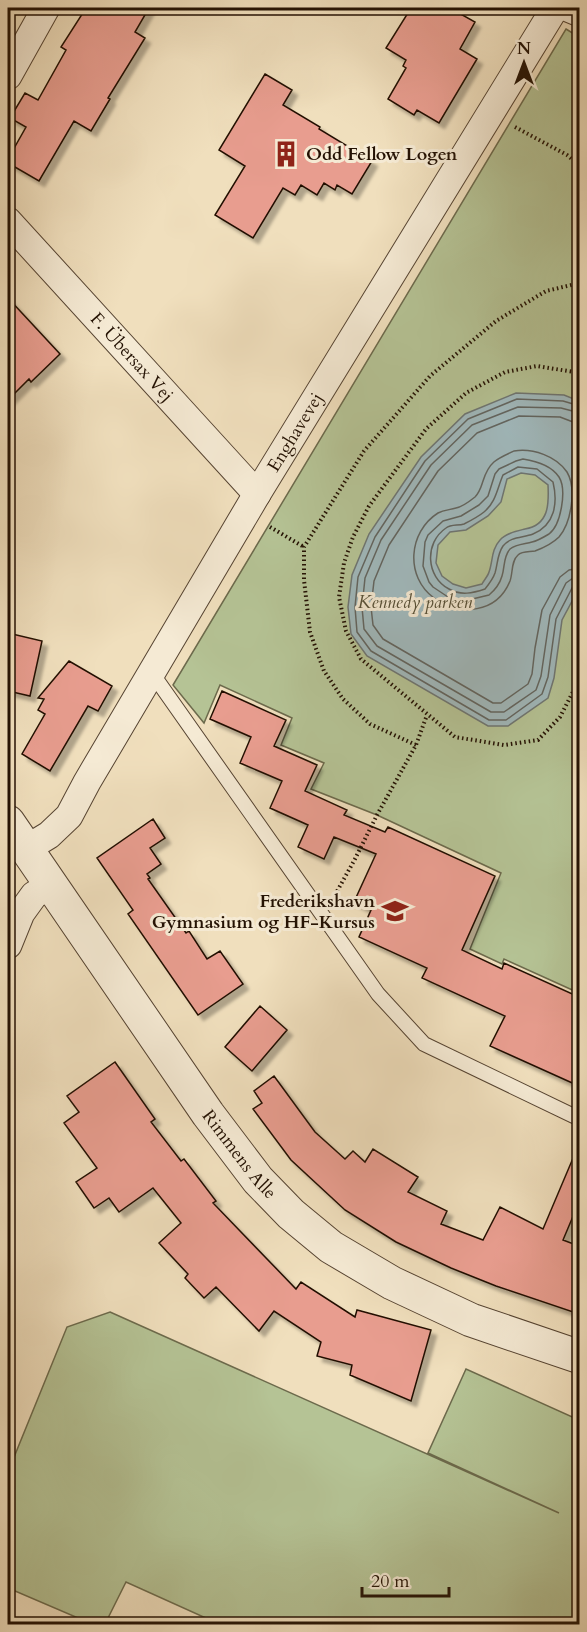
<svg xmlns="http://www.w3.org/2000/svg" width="587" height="1632" font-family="Cardo,serif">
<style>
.green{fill:#b5c395;stroke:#6c6a4c;stroke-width:1.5}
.water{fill:#a0b9bd;stroke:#6e7673;stroke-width:1.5;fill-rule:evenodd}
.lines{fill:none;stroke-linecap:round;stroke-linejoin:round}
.shore{stroke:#626560;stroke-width:1.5}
.building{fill:#e89d8f;stroke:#231103;stroke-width:1.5;filter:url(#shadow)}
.service-casing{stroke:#564432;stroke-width:16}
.minor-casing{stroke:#564432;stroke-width:29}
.tertiary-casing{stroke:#564432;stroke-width:35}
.path{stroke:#231103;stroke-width:4;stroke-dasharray:1.5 3;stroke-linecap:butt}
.service{stroke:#f5ead4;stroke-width:14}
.minor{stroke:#f5ead4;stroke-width:27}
.tertiary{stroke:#f5ead4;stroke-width:33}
.labels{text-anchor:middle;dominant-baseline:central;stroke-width:6;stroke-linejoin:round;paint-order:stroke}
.poi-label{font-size:18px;font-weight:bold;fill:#231103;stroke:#f5ead4;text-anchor:start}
.street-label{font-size:18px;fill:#231103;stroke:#f5ead4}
.park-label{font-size:18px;font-style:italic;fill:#564f36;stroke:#f5ead4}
</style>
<defs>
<filter id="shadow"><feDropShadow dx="5.5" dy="5.5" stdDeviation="1.5" flood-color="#0004"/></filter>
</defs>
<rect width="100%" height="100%" fill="#f0dfbd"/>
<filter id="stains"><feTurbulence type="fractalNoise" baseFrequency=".00333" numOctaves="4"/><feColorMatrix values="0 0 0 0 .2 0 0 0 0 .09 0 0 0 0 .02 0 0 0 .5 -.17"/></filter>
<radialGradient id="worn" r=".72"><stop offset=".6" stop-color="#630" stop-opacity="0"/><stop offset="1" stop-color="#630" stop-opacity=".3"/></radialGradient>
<!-- green -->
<path class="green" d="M566,29L579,37V993L504,959L502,964L470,949L501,873L377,815L311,789L324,763L281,745L292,718L220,685L204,723L173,685Z
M110,1312L559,1513L428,1453L466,1369L579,1420V1624H219L126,1582L105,1624H92L8,1588V1472L67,1327Z"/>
<!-- water -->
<path class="water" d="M516,393L564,395L579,401V588L562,620L554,678L548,698L508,726H488L367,656L351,634L348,607L352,575L369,534L421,457L465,414ZM521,473L535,475L548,485C549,504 549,525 525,529C517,531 506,533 500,540C491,550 493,561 489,572C488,576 484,580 482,584L466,588L453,584L442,576L436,563L438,545L450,532L466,530L488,516L501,502L507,479Z"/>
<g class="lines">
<!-- shore -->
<path class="shore" d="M580,406L563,401L517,399L468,419L425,461L375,537L358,577L355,607L357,632L371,651L489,720H506L542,694L548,677L556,619L572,588L575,585H580
M580,413L561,408L518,407L472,425L431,465L381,540L365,578L362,607L364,629L377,646L491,712H504L536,690L541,676L550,615L566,583L573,578L580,577
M580,422H573L560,417L519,416L477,433L438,471L389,545L374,581L371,607L373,625L383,639L493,703H501L528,684L532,674L535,648L542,610L560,577L569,570L580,568
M514,451C533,448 556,456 567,472C577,489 571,523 559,537C553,543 543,548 535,551C529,552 522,551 518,555C511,561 513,573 510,581C497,613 460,617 434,598C405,577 408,532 438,513C444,510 449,510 456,508C462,507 470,501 475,497C480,492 481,487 483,481C489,462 496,459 514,451Z
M523,459C536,461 551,465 559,477C567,490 561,525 549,534C544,537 537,541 532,542C525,544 516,544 510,549C503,557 505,567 502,576C500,583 495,590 489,595L464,601L448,597L433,587L429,582L423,566L425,542L428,535L443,521L461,516L479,505L488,496L495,474L499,469L516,461Z
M518,467L537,469L553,482C558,503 555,525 533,534C523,538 511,536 503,546C497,555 498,563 495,573C493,579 489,584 485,589C473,593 461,596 449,589C426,577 424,543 446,528C451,524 458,526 464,524C470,521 479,516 484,512C496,502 497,489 503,475Z"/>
</g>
<!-- building -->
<path class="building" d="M86,8H149L135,32L145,38L108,98L110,99L91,131L74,121L39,181L8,163V159L26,127L10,118L25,93L38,100L66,50L61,47Z
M411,8H450L475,22L460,49L477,59L439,123L417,110L414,115L388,99L406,68L403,66L406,60L386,48Z
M265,74L292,90L283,105L320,127L319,129L372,161L352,194L337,185L335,190L324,183L317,195L301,185L295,195L283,188L253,238L215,215L245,166L219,150Z
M8,298L60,354L31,382L29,379L8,400Z
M8,633L42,641L30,696L8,691Z
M69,661L112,686L98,711L88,706L50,771L22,754L45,714L38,710L44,699L38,698Z
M222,691L286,720L274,746L317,765L305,791L347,810L344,815L385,832L388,827L495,876L462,950L502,969L504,963L579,997V1086L490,1046L505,1016L422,978L427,968L359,937L371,910L354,902L376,854L334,837L324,859L298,847L308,825L270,808L282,781L240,763L251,737L210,719Z
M153,819L165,838L150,848L161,864L147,874L150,878L148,879L186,933L189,931L207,959L220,951L243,984L198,1015L128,914L133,910L97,858Z
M260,1006L287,1030L252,1071L225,1047Z
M115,1062L155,1119L151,1122L181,1161L184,1159L216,1201L213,1203L296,1289L301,1282L355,1317L357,1310L431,1330L411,1401L350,1375L352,1365L317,1356L321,1342L274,1311L259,1331L216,1287L204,1298L185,1278L188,1274L159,1243L181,1223L153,1188L119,1212L109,1198L94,1208L76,1182L97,1168L64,1123L79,1112L67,1096Z
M274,1076L315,1132L345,1159L353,1151L365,1162L373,1149L418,1177L408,1192L447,1211L441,1224L483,1240L500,1207L543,1229L579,1144V1202L563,1240L579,1246V1314L496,1286L451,1268L396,1242L345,1210L291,1160L253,1109L262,1103L254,1091Z"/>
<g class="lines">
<!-- service casing -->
<g class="service-casing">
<path id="service" d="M152,673L378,994L424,1044L580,1119"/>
</g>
<!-- minor casing -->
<g class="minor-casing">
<g id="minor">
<path d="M568,8L580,13"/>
<path d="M8,76L46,8"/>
<path id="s1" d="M8,221L257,494"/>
<path id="s2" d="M26,849L49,835L69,816L87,782L257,494L555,8"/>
<path d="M8,945L21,913L34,895L50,885"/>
</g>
</g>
<!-- tertiary casing -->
<g class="tertiary-casing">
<g id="tertiary">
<path id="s3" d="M8,822L208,1114L258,1180L291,1214L331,1247L392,1283L471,1320L580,1357"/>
</g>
</g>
<!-- path -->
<path class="path" d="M515,127L567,155L580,166
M580,373L537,366L505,372L466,393L426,429L369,506L353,537L344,563L339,597L346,631L361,659L455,737L504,745L538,740L560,717L575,688L580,675
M270,527L304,547
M416,745L370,724L343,699L324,671L310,632L304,580V547L364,451L430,376L496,321L546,291L580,283
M335,895L355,859L377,815L416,745L427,715"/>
<!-- service -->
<use href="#service" class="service"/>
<!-- minor -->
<use href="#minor" class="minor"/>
<!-- tertiary -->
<use href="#tertiary" class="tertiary"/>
</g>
<!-- icons -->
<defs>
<g id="building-bare" transform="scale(2.07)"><path d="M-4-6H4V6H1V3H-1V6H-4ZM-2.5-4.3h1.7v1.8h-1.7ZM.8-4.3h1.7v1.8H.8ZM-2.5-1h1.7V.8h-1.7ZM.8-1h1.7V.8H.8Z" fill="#8f2418" stroke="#f5ead4" stroke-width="2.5" paint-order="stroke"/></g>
<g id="school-bare" transform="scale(2.07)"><path d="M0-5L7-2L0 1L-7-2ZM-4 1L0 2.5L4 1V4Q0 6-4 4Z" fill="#8f2418" stroke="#f5ead4" stroke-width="2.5" paint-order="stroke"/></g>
</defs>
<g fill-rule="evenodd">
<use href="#building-bare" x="286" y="154"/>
<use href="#school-bare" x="395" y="911"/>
</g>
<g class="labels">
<!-- poi labels -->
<g class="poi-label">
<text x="306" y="154">Odd Fellow Logen</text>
<text x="375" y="901" text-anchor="end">Frederikshavn<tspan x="375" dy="21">Gymnasium og HF-Kursus</tspan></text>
</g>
<!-- street labels -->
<g class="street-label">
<text stroke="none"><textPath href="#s1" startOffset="184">F. Übersax Vej</textPath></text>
<text stroke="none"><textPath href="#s2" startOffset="500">Enghavevej</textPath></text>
<text stroke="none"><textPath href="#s3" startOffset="405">Rimmens Alle</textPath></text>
</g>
<!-- park labels -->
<g class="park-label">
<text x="415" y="602">Kennedy parken</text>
</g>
</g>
<!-- margin -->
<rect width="587" height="1632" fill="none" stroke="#f0dfbd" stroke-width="30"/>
<rect x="9" y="9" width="569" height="1614" fill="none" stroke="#231103" stroke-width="3"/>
<rect x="15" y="15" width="557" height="1602" fill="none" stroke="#231103" stroke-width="1.5"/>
<!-- north arrow -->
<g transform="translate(524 63)" stroke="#f5ead4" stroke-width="4.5" paint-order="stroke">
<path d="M0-4.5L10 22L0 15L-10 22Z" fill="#231103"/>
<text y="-9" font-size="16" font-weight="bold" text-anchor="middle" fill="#231103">N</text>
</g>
<!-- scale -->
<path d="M362 1587v9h87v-9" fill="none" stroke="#231103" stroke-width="3"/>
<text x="371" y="1587" font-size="18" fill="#231103" stroke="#f5ead4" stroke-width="4.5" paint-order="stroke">20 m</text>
<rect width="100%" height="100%" filter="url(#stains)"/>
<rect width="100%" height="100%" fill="url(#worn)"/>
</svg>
